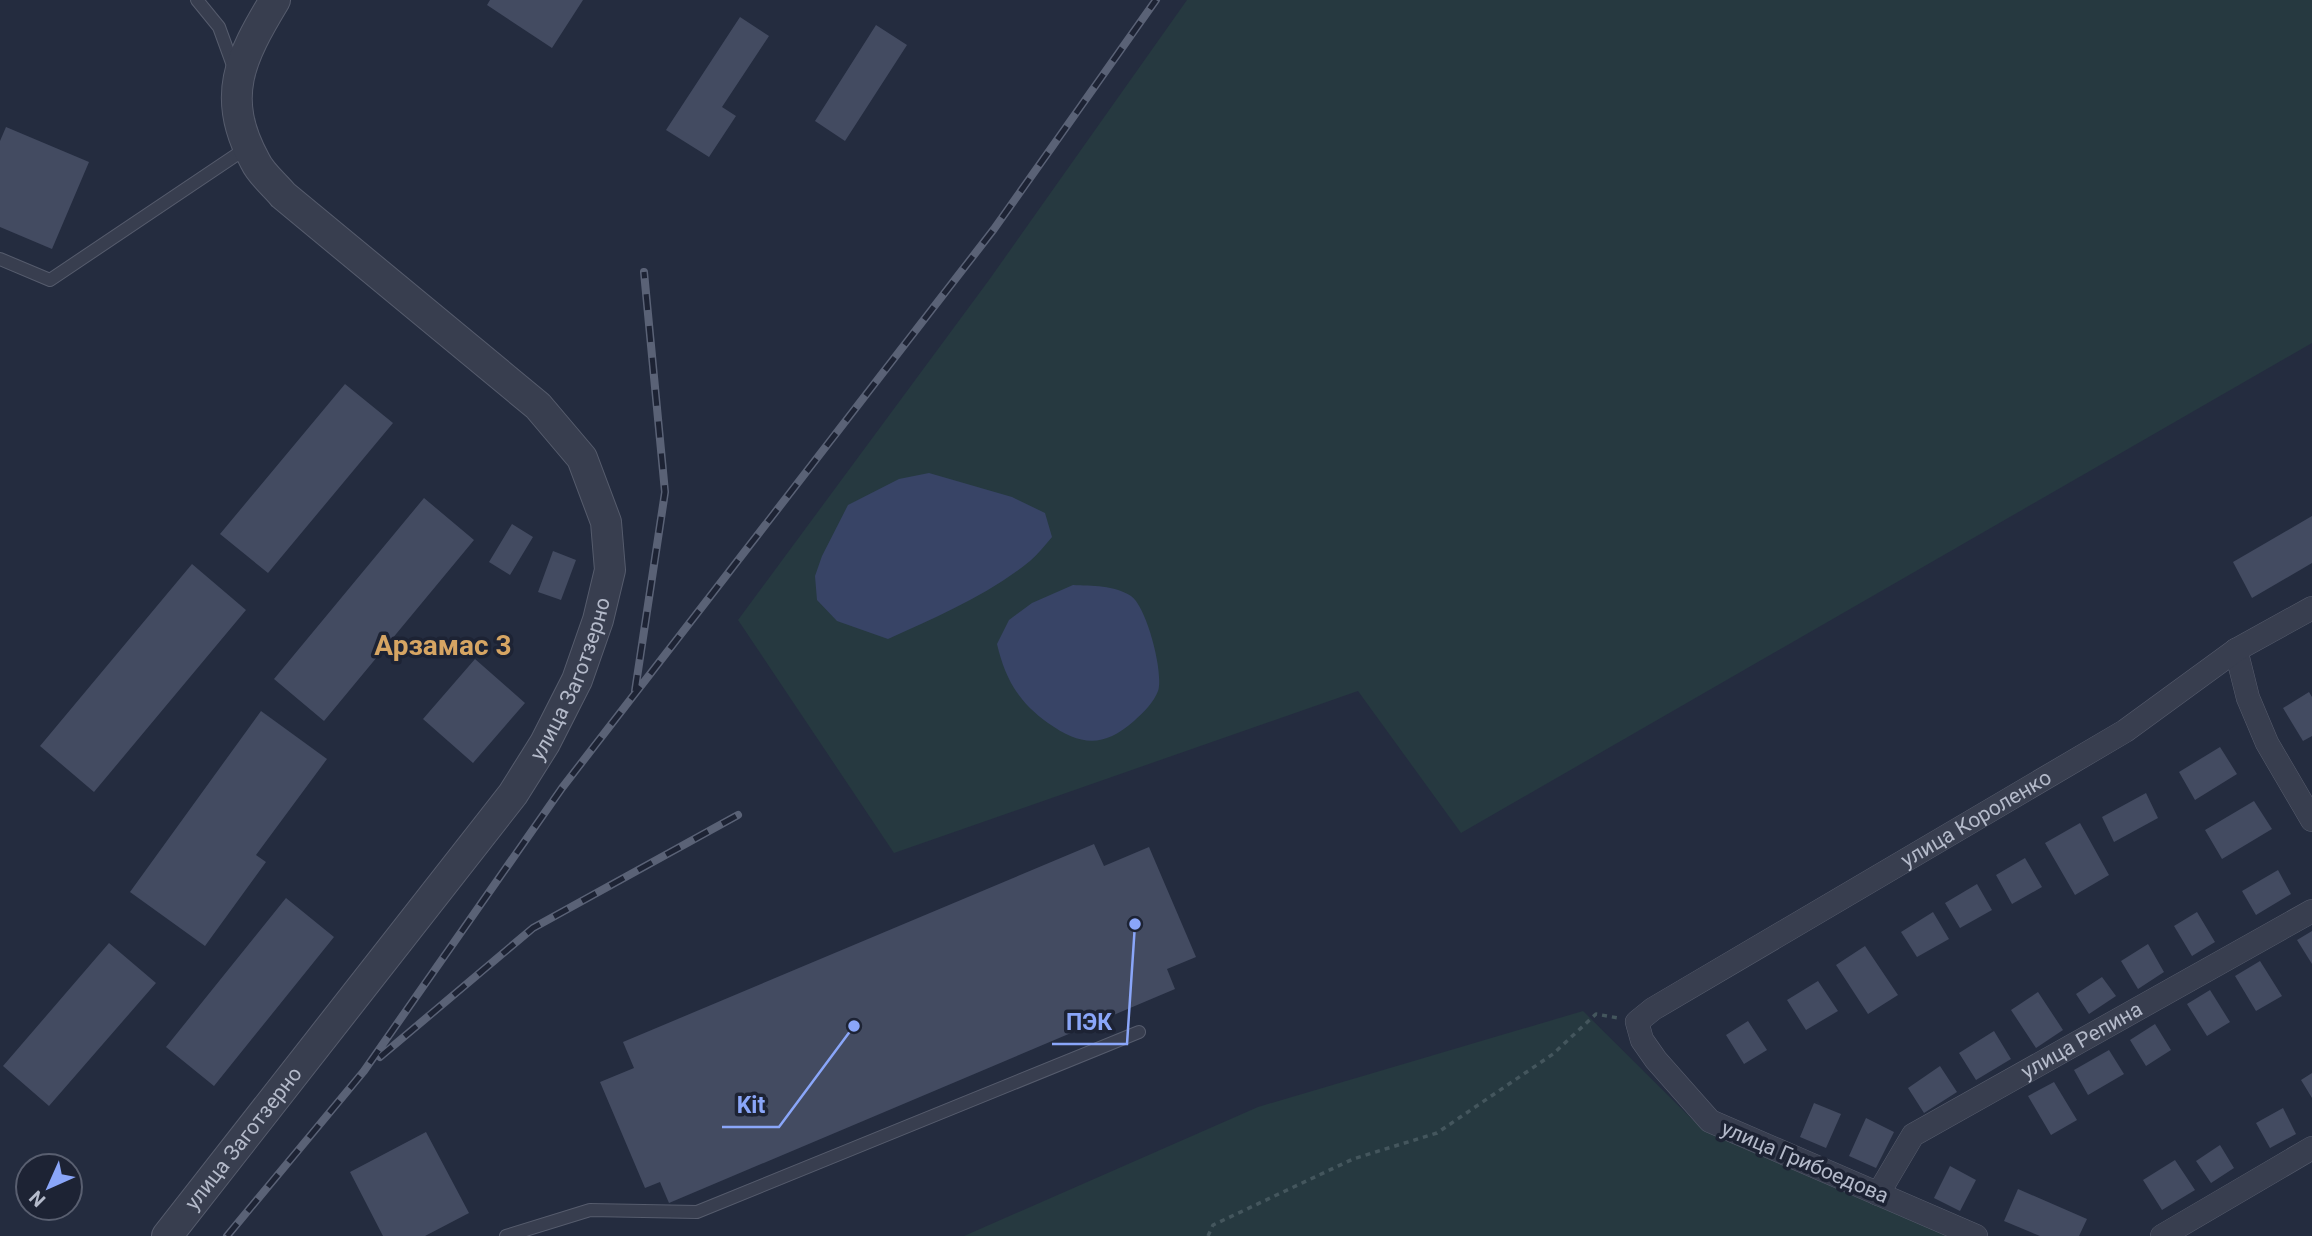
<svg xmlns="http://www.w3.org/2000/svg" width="2312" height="1236" font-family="Roboto,sans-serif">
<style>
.green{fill:#263940}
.water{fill:#384466}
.building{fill:#434b61}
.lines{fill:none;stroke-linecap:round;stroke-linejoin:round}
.service-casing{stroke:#565c6d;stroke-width:14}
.minor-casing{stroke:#565c6d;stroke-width:24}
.tertiary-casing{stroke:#565c6d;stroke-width:32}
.path{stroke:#44565d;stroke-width:3.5;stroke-dasharray:5 5;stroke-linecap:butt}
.service{stroke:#383e4f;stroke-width:12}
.minor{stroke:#383e4f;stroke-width:23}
.tertiary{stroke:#383e4f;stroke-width:30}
.rail-casing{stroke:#5a6276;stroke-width:8}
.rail{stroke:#1d2334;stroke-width:5;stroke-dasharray:16;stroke-linecap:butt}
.labels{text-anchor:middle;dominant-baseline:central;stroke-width:7;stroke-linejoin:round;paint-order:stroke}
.street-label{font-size:21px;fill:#b4baca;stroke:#1d2334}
.district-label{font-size:28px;font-weight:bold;fill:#d6a563;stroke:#1d2334}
.leader{fill:none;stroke:#8aa6f9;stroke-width:2.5}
.callout-dot{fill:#8aa6f9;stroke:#1d2334;stroke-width:2.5}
.callout-label{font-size:23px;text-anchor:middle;font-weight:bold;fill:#8aa6f9;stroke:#1d2334;stroke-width:7;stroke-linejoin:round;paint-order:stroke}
</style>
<rect width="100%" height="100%" fill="#242c3f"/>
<!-- green -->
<path class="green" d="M1187,0H2312V343L1461,833L1358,691L894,853L738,620L989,280Z
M1583,1011L1701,1128L1946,1236H964L1258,1107Z"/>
<!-- water -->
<path class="water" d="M929,473L1012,497L1045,513L1052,537C1045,545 1038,554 1030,561C988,595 936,617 888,639L837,621L817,600L815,576L822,556L848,505L899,479Z
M1073,585C1092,586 1114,585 1131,596C1147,607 1164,674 1158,691C1154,702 1143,713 1134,721C1103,748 1081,746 1048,723C1018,702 1005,678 997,644L1009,620L1032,603Z"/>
<!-- building -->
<path class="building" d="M490,0H583L552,48L487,5Z
M740,17L769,36L722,107L736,116L709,157L666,130Z
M876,25L907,45L845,141L815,121Z
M6,127L89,162L52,249L0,227V141Z
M345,384L393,423L268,573L220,534Z
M424,498L474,540L324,721L274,679Z
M2312,516V563L2252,598L2233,562Z
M512,524L533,537L510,575L489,562Z
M553,551L576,560L561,600L538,592Z
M192,564L246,610L94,792L40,746Z
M475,659L525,703L473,763L423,719Z
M2309,692L2312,697V736L2303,741L2283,708Z
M261,711L327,759L256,855L266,862L205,946L130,892Z
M2220,747L2237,774L2195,800L2179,772Z
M2146,793L2158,818L2114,842L2102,817Z
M2254,801L2272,829L2222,859L2205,830Z
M2080,823L2109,875L2075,895L2045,843Z
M1094,844L1104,866L1149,847L1196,957L1167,969L1175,989L669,1203L660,1182L645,1188L600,1082L634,1068L623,1042Z
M2025,858L2042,887L2012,904L1996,875Z
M2278,870L2291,894L2256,915L2242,891Z
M1977,884L1992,910L1960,928L1945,903Z
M286,898L334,937L214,1086L166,1047Z
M1933,912L1949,939L1917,957L1901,932Z
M2197,912L2215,942L2192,956L2174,926Z
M2312,931V964L2297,940Z
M109,943L156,983L49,1106L3,1066Z
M2148,944L2164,972L2138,989L2121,961Z
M1865,946L1898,995L1868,1014L1836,965Z
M2260,961L2282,996L2256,1011L2235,976Z
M2102,977L2116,996L2089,1014L2076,994Z
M1818,981L1838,1011L1806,1030L1787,1000Z
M2210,990L2230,1022L2207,1036L2187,1004Z
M2038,992L2063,1030L2036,1048L2011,1010Z
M1748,1021L1767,1050L1744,1064L1726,1035Z
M2155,1024L2171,1050L2146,1066L2130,1040Z
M1994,1031L2011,1059L1976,1080L1959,1053Z
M2109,1050L2124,1074L2088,1095L2074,1070Z
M1940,1066L1957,1092L1924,1113L1908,1088Z
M2312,1073V1098L2301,1080Z
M2054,1082L2077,1120L2051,1135L2028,1096Z
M1814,1103L1841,1114L1826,1148L1800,1137Z
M2283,1108L2296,1134L2270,1148L2256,1123Z
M1866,1118L1894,1132L1876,1168L1849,1156Z
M426,1132L469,1213L425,1236H383L350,1172Z
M2220,1145L2234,1168L2211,1183L2196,1161Z
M2175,1160L2195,1190L2162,1210L2143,1180Z
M1950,1166L1976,1180L1960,1211L1934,1198Z
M2018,1189L2087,1219L2079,1236H2040L2004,1221Z"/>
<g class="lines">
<!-- service casing -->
<g class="service-casing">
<path id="service" d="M197,0L219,27L235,71
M0,259L50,280L248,147
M506,1236L590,1210L697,1212L1139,1032"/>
</g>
<!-- minor casing -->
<g class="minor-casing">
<g id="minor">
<path d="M2236,650L2248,698L2267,743L2312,820"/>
<path id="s1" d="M1878,1194L1913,1135L2312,911"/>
<path id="s2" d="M1976,1236L1710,1121L1656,1060L1642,1040L1637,1022L1653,1009L2125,731L2236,650L2312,608"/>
<path d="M2162,1236L2312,1148"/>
</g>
</g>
<!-- tertiary casing -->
<g class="tertiary-casing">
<g id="tertiary">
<path id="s3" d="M167,1236L513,794L545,743L577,680L598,620L610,570L606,522L582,458L538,406L283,195C274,184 261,174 255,161C220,97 240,58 275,0"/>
</g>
</g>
<!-- path -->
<path class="path" d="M1208,1236L1213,1225L1353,1159L1437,1133L1553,1054L1596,1014L1618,1018"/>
<!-- service -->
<use href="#service" class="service"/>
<!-- minor -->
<use href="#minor" class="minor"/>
<!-- tertiary -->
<use href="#tertiary" class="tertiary"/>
<!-- rail casing -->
<g class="rail-casing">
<path id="rail" d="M635,691L665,492L644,272
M380,1057L533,928L738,815
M227,1236L364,1071L562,788L994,229L1156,0"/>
</g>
<!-- rail -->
<use href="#rail" class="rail"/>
</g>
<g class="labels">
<!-- street labels -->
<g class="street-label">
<text stroke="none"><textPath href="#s3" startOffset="691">улица Заготзерно</textPath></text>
<text stroke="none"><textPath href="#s2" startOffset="810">улица Короленко</textPath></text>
<text stroke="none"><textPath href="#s1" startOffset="262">улица Репина</textPath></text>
<text stroke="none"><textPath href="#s3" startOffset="124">улица Заготзерно</textPath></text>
<text transform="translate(1805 1162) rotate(23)">улица Грибоедова</text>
</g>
<!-- district labels -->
<g class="district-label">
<text x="443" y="645">Арзамас 3</text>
</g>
</g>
<!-- callouts -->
<path class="leader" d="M1135 924L1127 1044H1052M854 1026L779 1127H722"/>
<g class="callout-dot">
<circle cx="1135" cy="924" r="7"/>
<circle cx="854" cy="1026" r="7"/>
</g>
<g class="callout-label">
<text x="1089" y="1030">ПЭК</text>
<text x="751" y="1113">Kit</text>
</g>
<!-- north arrow -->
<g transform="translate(49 1187) rotate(225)"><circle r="33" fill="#1d2334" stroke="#595f70" stroke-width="2"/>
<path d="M0-5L12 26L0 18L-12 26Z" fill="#8aa6f9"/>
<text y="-10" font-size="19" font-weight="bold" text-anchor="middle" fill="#b4baca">N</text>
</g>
</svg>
